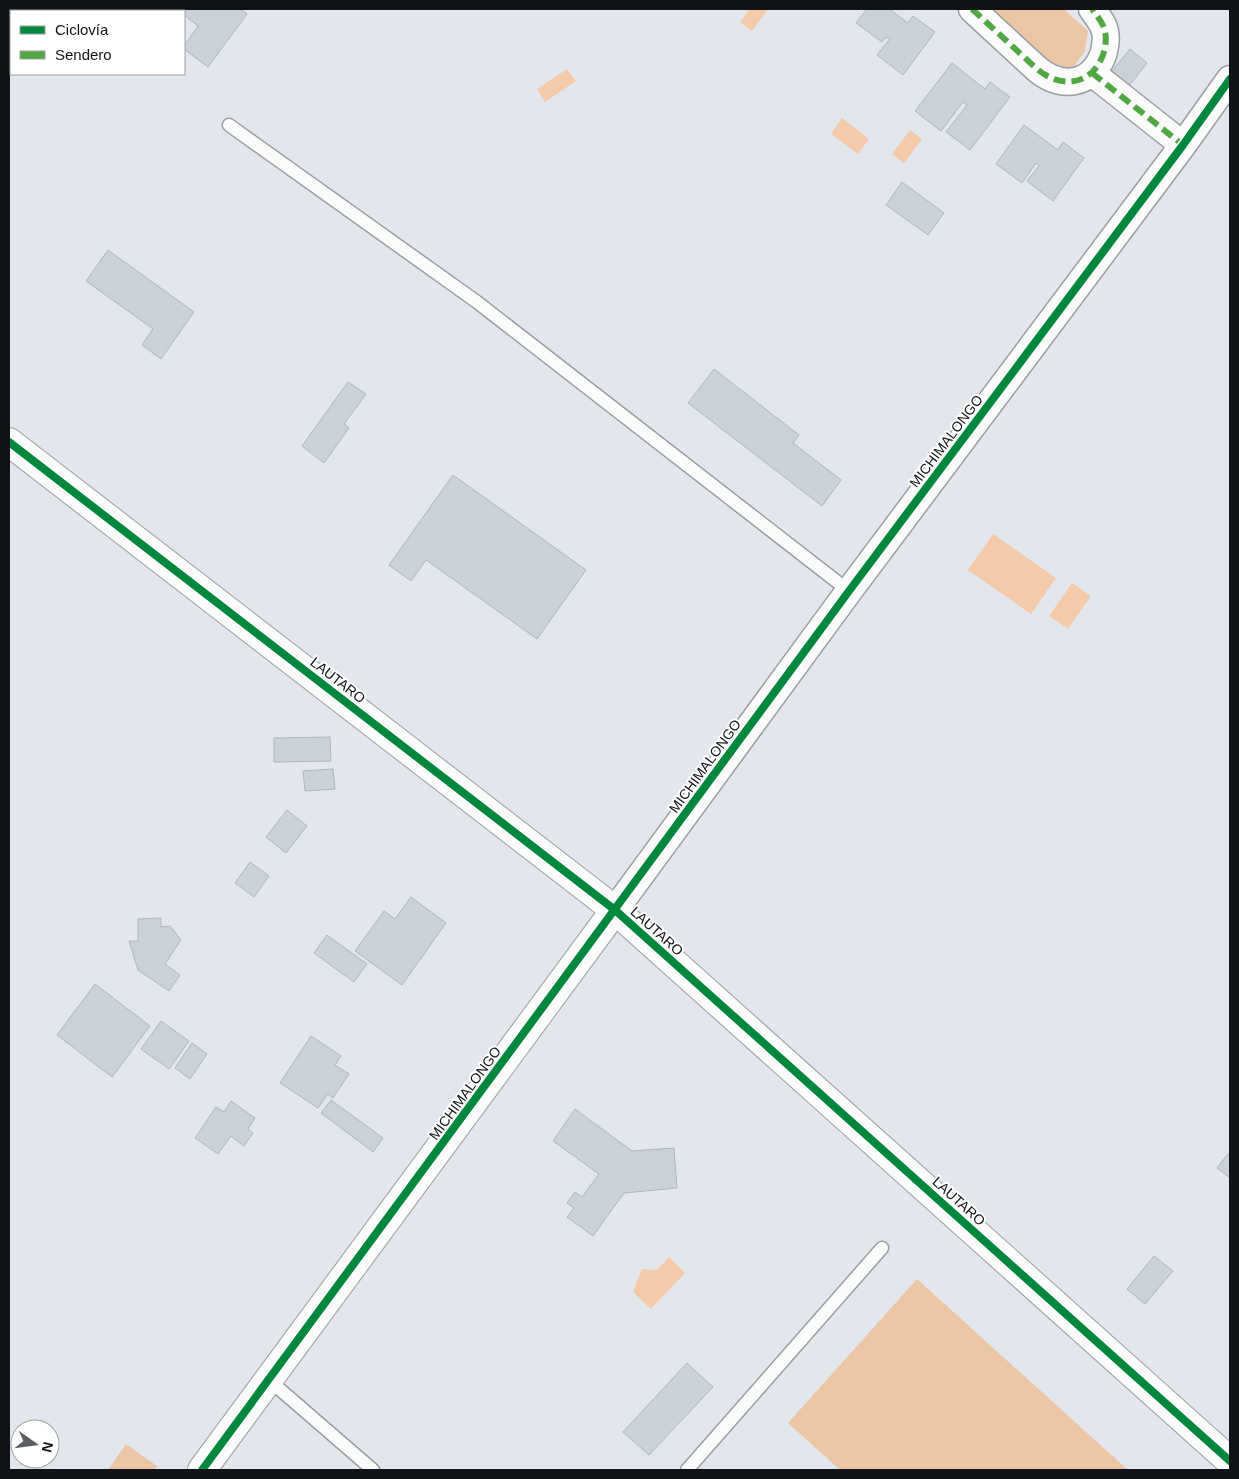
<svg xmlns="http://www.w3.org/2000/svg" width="1239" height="1479" font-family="Helvetica,sans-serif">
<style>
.green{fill:#ecc5a4}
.water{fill:#f4caa8}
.building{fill:#cad1d9;stroke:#b2b6ba}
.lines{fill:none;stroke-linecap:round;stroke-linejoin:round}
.service-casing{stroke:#9a9ea3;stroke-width:15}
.minor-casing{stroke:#9a9ea3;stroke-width:29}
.tertiary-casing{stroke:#9a9ea3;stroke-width:30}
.service{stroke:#fbfbfc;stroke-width:12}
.minor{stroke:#fbfbfc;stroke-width:26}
.tertiary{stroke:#fbfbfc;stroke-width:28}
.quiet{stroke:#51a842;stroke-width:6;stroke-dasharray:12 6;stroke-linecap:butt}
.cycleway-casing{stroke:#fff;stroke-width:11}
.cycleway{stroke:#00873e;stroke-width:8}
.labels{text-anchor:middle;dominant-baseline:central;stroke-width:4;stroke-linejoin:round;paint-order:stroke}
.street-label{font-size:14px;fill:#101317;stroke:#fff}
</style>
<rect width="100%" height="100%" fill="#e2e7ed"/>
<!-- green -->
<path class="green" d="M992,9H1064L1088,31L1085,51L1072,69L1049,62Z
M917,1279L1128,1470H840L788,1423Z
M126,1444L157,1466L154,1470H108Z"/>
<!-- water -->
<path class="water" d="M750,9H768L752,31L740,22Z
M567,69L576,81L545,102L537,89Z
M842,118L869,139L858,154L831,134Z
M910,130L922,139L904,163L892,154Z
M993,534L1056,578L1031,614L968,570Z
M1072,583L1091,596L1068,629L1049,616Z
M669,1257L685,1273L651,1309L633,1292L642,1269L657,1270Z"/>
<!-- building -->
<path class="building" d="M175,9H240L247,14L208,67L184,49V46L198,26L184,15V11H178Z
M867,9H889L908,23L913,16L935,32L903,75L877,55L890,39L886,37L882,42L856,23Z
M1130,49L1147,63L1129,86L1111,72Z
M952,63L985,89L990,82L1010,97L970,150L946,132L967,105L963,102L941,131L915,111Z
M1024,125L1058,150L1063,142L1084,158L1053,201L1027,181L1039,166L1036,163L1022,183L996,164Z
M902,182L944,213L928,235L886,205Z
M108,250L194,312L161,359L142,345L153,329L86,281Z
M714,369L799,435L793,443L841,480L822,506L688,403Z
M348,382L366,394L344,424L349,428L324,463L302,446Z
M453,475L586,570L537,639L426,560L411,581L389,565Z
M330,737L331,761L274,762V738Z
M333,769L335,789L305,791L303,771Z
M287,810L307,826L286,853L266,837Z
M250,862L269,876L254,897L235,883Z
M411,897L446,923L402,985L355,951L384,911L395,919Z
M161,918V927L170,926L181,940L165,964L180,975L169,991L138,970L129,941H138V919Z
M327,935L367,964L354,982L314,953Z
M95,984L150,1026L112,1077L57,1035Z
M161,1021L189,1041L169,1069L141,1049Z
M311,1036L341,1056L335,1065L349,1074L333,1098L328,1094L318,1108L280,1083Z
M192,1043L207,1054L190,1079L175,1068Z
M331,1100L383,1138L373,1152L321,1113Z
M231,1101L255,1118L248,1129L253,1133L244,1146L231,1136L218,1154L195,1138L216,1107L224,1112Z
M575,1109L632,1151L674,1148L677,1188L624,1193L593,1236L567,1217L574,1208L567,1203L575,1192L582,1197L599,1174L553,1141Z
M1228,1154L1230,1155V1178L1217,1168Z
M1154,1256L1173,1271L1145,1304L1127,1289Z
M687,1363L713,1387L649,1455L623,1432Z"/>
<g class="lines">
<!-- service casing -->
<g class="service-casing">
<path id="service" d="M229,125L477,302L849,591
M269,1380L373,1470
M687,1470L882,1248"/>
</g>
<!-- minor casing -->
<g class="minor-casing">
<path id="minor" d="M972,9L1037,69C1061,89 1091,86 1103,55C1105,48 1107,40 1105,32C1104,24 1097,16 1092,9
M1092,73L1183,145
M615,910L849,591L1183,145L1230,79"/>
</g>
<!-- tertiary casing -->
<g class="tertiary-casing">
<path id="tertiary" d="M9,442L615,910L1230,1461
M202,1470L615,910"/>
</g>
<!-- service -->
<use href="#service" class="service"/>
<!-- minor -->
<use href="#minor" class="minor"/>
<!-- tertiary -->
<use href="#tertiary" class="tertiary"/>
<!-- quiet -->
<path class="quiet" d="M972,9L1037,69C1061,89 1091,86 1103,55C1105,48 1107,40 1105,32C1104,24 1097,16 1092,9
M1092,73L1183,145"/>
<!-- cycleway casing -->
<g class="cycleway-casing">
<path id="cycleway" d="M9,442L615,910L1230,1461
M202,1470L849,591L1183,145L1230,79"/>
</g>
<!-- cycleway -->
<use href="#cycleway" class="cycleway"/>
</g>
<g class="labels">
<!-- street labels -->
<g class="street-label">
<text transform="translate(946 441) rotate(-53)">MICHIMALONGO</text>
<text transform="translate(338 680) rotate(38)">LAUTARO</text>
<text transform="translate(705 766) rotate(-54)">MICHIMALONGO</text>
<text transform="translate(657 931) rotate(42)">LAUTARO</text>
<text transform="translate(465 1093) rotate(-54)">MICHIMALONGO</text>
<text transform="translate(959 1201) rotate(42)">LAUTARO</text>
</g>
</g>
<!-- border -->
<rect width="1239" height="1479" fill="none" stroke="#101317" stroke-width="20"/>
<!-- legend -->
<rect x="10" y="10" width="175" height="65" fill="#ffffff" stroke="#9fa1a2"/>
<rect x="20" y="26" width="25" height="8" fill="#00873e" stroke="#9fa1a2"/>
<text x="55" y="35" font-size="15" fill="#101317">Ciclovía</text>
<rect x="20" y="51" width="25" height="8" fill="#51a842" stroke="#9fa1a2"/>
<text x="55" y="60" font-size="15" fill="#101317">Sendero</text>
<!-- north arrow -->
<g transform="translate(35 1444) rotate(104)"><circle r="24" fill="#ffffff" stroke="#9fa1a2"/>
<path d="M0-4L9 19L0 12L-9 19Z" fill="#5a5d62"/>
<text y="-8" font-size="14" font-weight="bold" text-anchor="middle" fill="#101317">N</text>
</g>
</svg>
